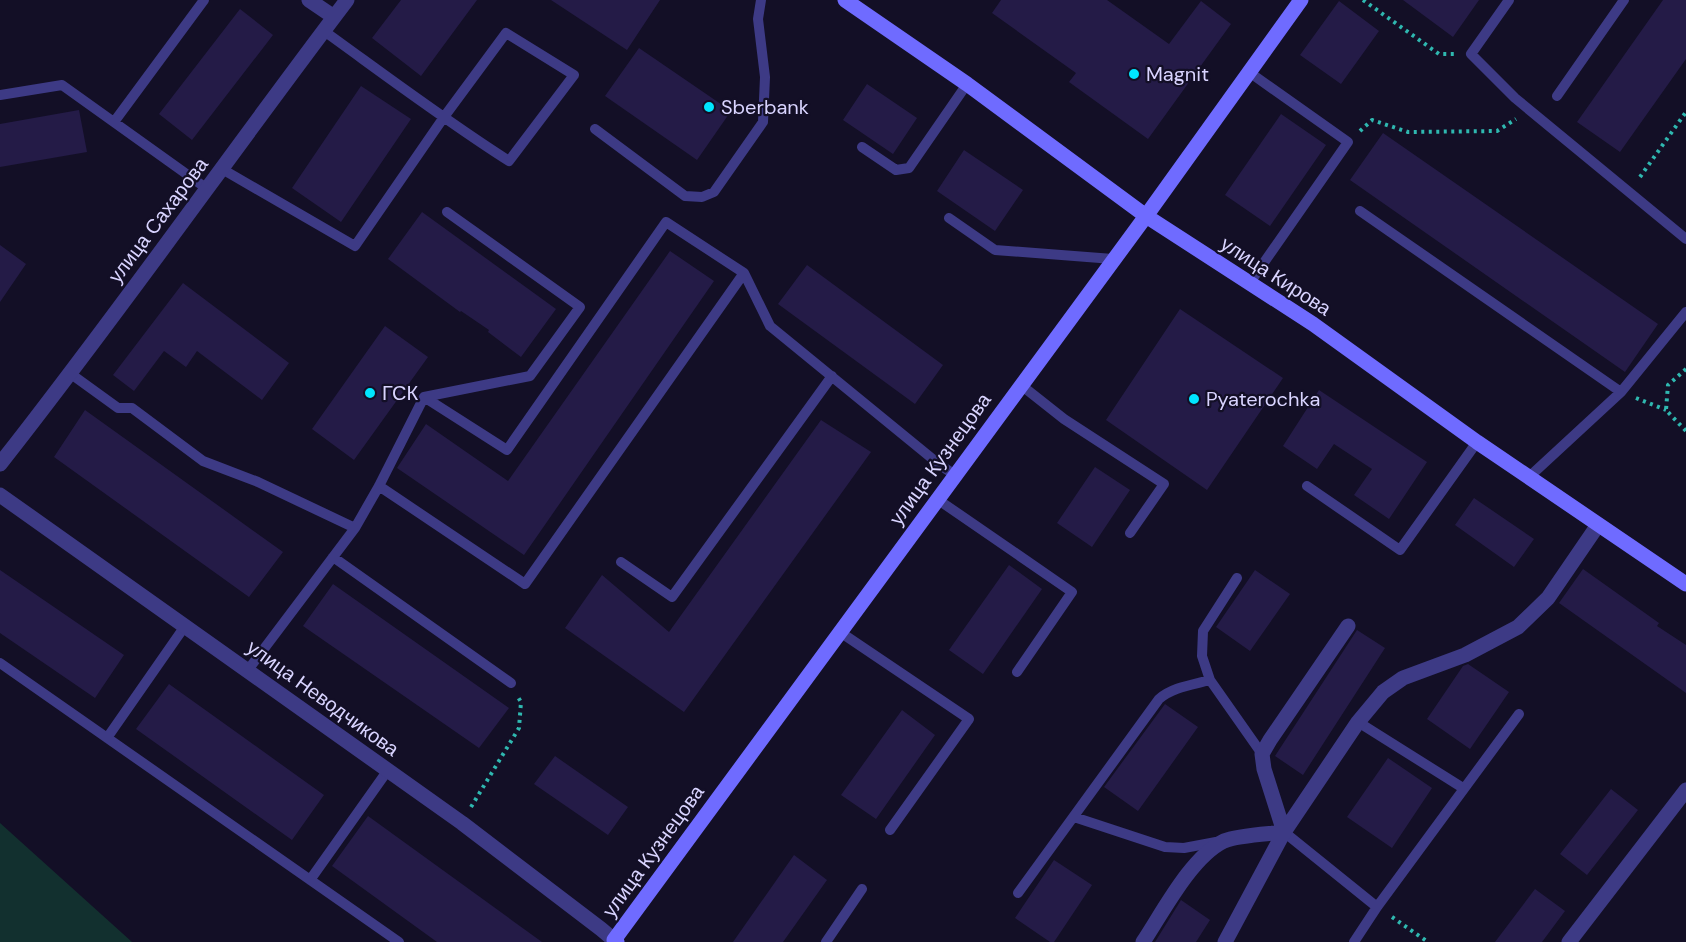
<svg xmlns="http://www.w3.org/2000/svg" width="1686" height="942" font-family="'DM Sans',sans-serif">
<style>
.green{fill:#12302f}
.building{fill:#241b47}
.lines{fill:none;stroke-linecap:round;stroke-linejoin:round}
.path{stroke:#2fb8b0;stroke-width:4;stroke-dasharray:3 4.5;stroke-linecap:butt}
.lane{stroke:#3d3a85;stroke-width:10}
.street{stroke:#3d3a85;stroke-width:15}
.secondary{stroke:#6f6bff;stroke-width:15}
.poi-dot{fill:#00e5ff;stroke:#130f26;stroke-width:2}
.labels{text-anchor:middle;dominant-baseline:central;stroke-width:4.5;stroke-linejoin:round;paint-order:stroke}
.poi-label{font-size:20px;fill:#d9d4ff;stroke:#130f26;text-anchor:start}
.street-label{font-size:20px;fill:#d9d4ff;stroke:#130f26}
</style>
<rect width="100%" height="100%" fill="#130f26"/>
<!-- green -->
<path class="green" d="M0,823L132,942H0Z"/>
<!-- building -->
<path class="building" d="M401,0H477L421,76L372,38Z
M551,0H660L627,50Z
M1001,0H1107L1169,44L1201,1L1231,24L1148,139L1069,82L1076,73L992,13Z
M1403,0H1479L1453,37Z
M1663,0H1686V59L1620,152L1577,122Z
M1339,1L1379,31L1341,84L1300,55Z
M240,9L273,35L192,140L159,114Z
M639,48L731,111L697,160L605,96Z
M867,84L917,118L893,154L843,120Z
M361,86L411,119L341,222L292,188Z
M79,110L87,152L0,167V124Z
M1281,114L1326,145L1270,226L1225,195Z
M1383,133L1658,324L1625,372L1350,180Z
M964,150L1023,190L995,231L937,191Z
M422,212L556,309L521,357L488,332L489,330L461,311L460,312L388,259Z
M0,245L26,264L0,302Z
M670,251L714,281L524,555L397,468L426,424L508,481Z
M807,265L943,365L915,404L778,304Z
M183,283L289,363L262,400L197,351L186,367L164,351L134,391L113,375Z
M1180,309L1283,378L1207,490L1106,420Z
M385,326L428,357L354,460L312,429Z
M1319,390L1427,462L1389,519L1354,495L1372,469L1334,444L1317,469L1283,446Z
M85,410L283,552L249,597L54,457Z
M821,420L871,452L684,712L565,628L602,575L669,632Z
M1095,467L1130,490L1092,547L1057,523Z
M1474,498L1534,539L1514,567L1455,525Z
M1009,565L1042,589L983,674L949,650Z
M1583,569L1659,623L1657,626L1686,645V693L1559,603Z
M0,570L124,655L95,698L0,633Z
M1255,570L1290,594L1250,651L1216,627Z
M333,584L509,708L479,748L303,626Z
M1357,630L1385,648L1303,775L1275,756Z
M1468,664L1509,692L1470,749L1427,719L1463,666Z
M169,684L324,795L292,840L136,729Z
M1165,704L1198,727L1138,811L1104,787Z
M902,710L935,735L876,819L841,795Z
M555,756L628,807L608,835L534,784Z
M1388,758L1432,788L1392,848L1347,817Z
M1611,789L1638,810L1587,875L1560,854Z
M368,816L542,942H437L332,866Z
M794,855L827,880L783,942H733Z
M1054,860L1092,885L1054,942H1050L1015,918Z
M1535,889L1565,911L1542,942H1495Z
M1181,900L1210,920L1196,942H1155Z"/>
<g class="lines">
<!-- path -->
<path class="path" d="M1363,0L1439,54H1455
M1360,131L1372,120L1408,132L1497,131L1516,119
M1640,177L1686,112
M1686,369L1668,385L1666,410L1686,431
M1636,398L1666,410
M471,807L519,728L521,702L518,697
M1392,917L1428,942"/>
<!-- lane -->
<path class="lane" d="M1509,0L1471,54L1515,98L1686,239
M1249,72L1348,142L1249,284
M0,95L62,85L206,188
M1557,96L1624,0
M114,122L204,0
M595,129L685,196L702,197L714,192L763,122L765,77L758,19L761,0
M862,147L896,170L909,168L967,84
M222,169L355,246L444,117L506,33L574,75L509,161C446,121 385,75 324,31
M1360,211L1621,392
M949,218L995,250L1113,259
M744,273L770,326L940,465L955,475
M71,374L118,408H132L203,461L258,482L355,528
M1021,385L1064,419L1164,484L1130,533
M424,397L530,376L580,307L447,212
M1529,477L1621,392L1686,312
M379,486L525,584L744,273L666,222L507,450L424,397
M1307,486L1400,550L1477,442
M937,499L1072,592L1017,672
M333,557L511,683
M621,562L672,597L832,376
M840,632L969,719L890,830
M0,663L399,942
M248,670L355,528L379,486L424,397
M1210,680L1262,754
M1358,722L1463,788
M107,738L185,626
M1074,817L1165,847L1184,848L1216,842
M1284,832L1377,907
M310,880L388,770
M1018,893L1159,699C1173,687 1192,685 1210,680L1202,656L1203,631L1237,578
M826,942L862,889
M1354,942L1377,907L1519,714"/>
<!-- street -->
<path class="street" d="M309,0L334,17
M0,464C120,312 230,154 347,0
M0,495L462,823L601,929L614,940L612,942
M1143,942C1163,912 1191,857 1224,841C1238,835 1268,834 1284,832L1264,769L1262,754L1270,740L1348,626
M1225,942L1284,832L1358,722L1383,692L1403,678L1465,655L1518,627L1548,598L1598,525
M1569,942L1686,790"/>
<!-- secondary -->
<path class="secondary" d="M845,0L967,84L1146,216L1313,324L1477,442L1686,584
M617,942L614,940L1146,216L1301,0"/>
</g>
<!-- markers -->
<g class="poi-dot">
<circle cx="1134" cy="74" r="6"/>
<circle cx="709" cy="107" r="6"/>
<circle cx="370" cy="393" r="6"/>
<circle cx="1194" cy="399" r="6"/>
</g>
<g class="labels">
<!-- poi labels -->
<g class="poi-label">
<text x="1146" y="74">Magnit</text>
<text x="721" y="107">Sberbank</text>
<text x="382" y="393">ГСК</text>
<text x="1206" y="399">Pyaterochka</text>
</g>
<!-- street labels -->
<g class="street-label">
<text transform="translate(158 220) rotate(-53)">улица Сахарова</text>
<text transform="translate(1276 276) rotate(33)">улица Кирова</text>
<text transform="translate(940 459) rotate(-54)">улица Кузнецова</text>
<text transform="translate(323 698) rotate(36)">улица Неводчикова</text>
<text transform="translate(653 851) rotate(-54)">улица Кузнецова</text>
</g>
</g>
</svg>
